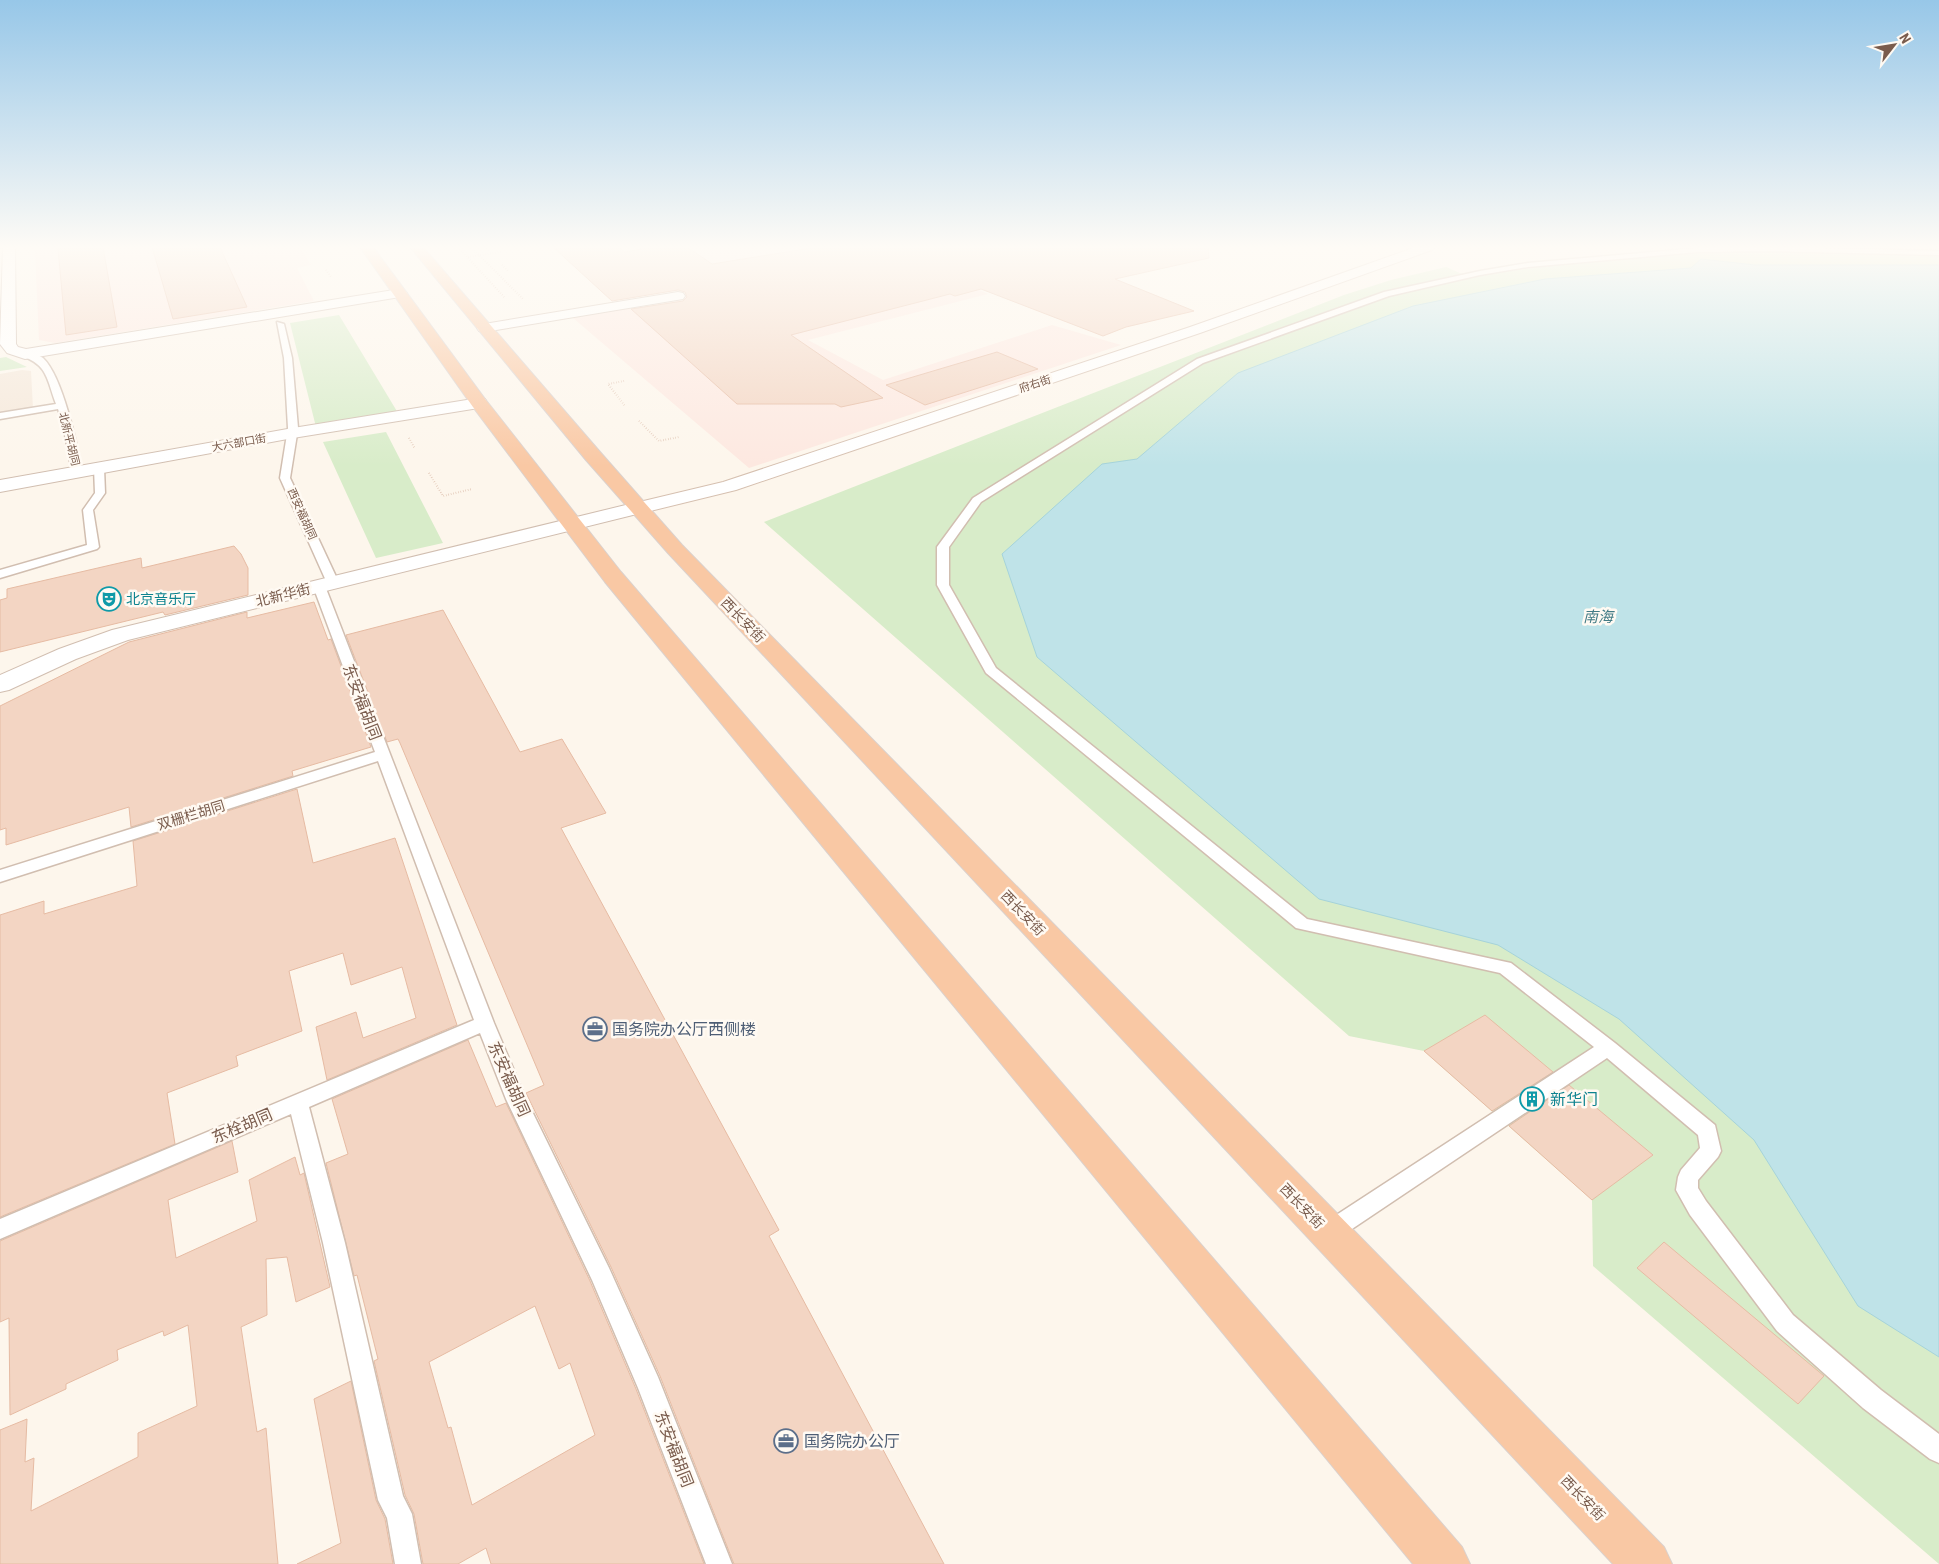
<svg xmlns="http://www.w3.org/2000/svg" width="1939" height="1564" font-family="'Roboto Condensed','Noto Sans SC',sans-serif">
<style>
.residential{fill:#f5e8da}
.commercial{fill:#fde8e0}
.green{fill:#d8ecc9}
.water{fill:#bfe3e8;stroke:#a5d3da}
.building{fill:#f3d5c3;stroke:#e6bba3;fill-rule:evenodd}
.lines{fill:none;stroke-linecap:round;stroke-linejoin:round}
.service-casing{stroke:#d1beb0;stroke-width:3}
.minor-casing{stroke:#d1beb0;stroke-width:2}
.tertiary-casing{stroke:#d1beb0;stroke-width:2}
.secondary-casing{stroke:#d6c0b0;stroke-width:2}
.trunk-casing{stroke:#dad1cd;stroke-width:2}
.path{stroke:#d9b8a5;stroke-width:2;stroke-dasharray:0.5 2;stroke-linecap:butt}
.service{fill:#fff;fill-rule:evenodd}
.minor{fill:#fff;fill-rule:evenodd}
.tertiary{fill:#fff;fill-rule:evenodd}
.secondary{fill:#fff;fill-rule:evenodd}
.trunk{fill:#f9c8a4;fill-rule:evenodd}
.labels{text-anchor:middle;dominant-baseline:central;stroke-width:5;stroke-linejoin:round;paint-order:stroke}
.far-street-label{font-size:11px;fill:#7a5c4d;stroke:#fffaf3}
.street-label{font-size:14px;fill:#7a5c4d;stroke:#fffaf3}
.culture-label{font-size:14px;fill:#0d838f;stroke:#fffaf3;text-anchor:start}
.water-label{font-size:15px;font-style:italic;fill:#437c86;stroke:#fffaf3}
.near-street-label{font-size:16px;fill:#7a5c4d;stroke:#fffaf3}
.near-service-label{font-size:16px;fill:#4e5e75;stroke:#fffaf3;text-anchor:start}
.near-culture-label{font-size:16px;fill:#0d838f;stroke:#fffaf3;text-anchor:start}
</style>
<rect width="100%" height="100%" fill="#fdf6ec"/>
<!-- residential -->
<path class="residential" d="M22,370L31,371L33,409L0,415V374Z"/>
<!-- commercial -->
<path class="commercial" d="M44,247H300L311,265L297,268L314,301L55,343L39,340L35,251Z
M661,247H908L893,250L988,294L808,340L883,380L1052,325L1121,345L749,468L573,318L837,260L712,282Z"/>
<!-- green -->
<path class="green" d="M1739,247L1939,250V1564L1593,1266L1592,1200L1424,1051L1349,1036L764,522L1344,295L1391,280L1446,267L1469,277L1560,264L1679,254L1749,252Z
M339,315L398,413L316,427L290,323Z
M6,357L27,367L0,371V358Z
M386,432L443,543L376,558L323,442Z"/>
<!-- water -->
<path class="water" d="M1701,259L1755,265H1939V1357L1858,1306L1754,1140L1619,1019L1498,945L1319,899L1037,657L1002,554L1102,464L1137,459L1238,373L1413,306L1545,279L1691,268Z"/>
<!-- building -->
<path class="building" d="M72,247H103L117,327L66,335L58,249Z
M152,247H220L247,307L173,319Z
M553,247H606L608,249L620,248L625,252L653,247H687L712,264L818,247H1208L1209,258L1115,279L1194,311L1126,327L1103,336L981,289L955,296L950,294L791,335L883,398L841,407L835,404H737L631,309L683,301L687,297L685,292L678,290L612,301Z
M997,352L1038,369L925,405L886,385Z
M234,546L241,554L248,568V595L165,615L163,612L0,652V600L7,598V589L141,558L142,568Z
M314,602L328,640L331,639L371,747L292,771L293,776L131,827L129,807L6,845V828L0,830V706L129,642L247,612V618Z
M443,610L520,752L562,739L606,813L561,828L779,1230L769,1236L944,1564H734L660,1376L611,1267L526,1093L544,1085L400,743L398,739L387,742L346,635Z
M297,789L313,863L395,838L457,1025L327,1080L316,1027L356,1012L363,1038L416,1018L402,967L351,985L343,953L289,971L302,1031L236,1056L238,1066L167,1093L175,1144L0,1217V915L44,901V914L137,886L133,841Z
M1485,1015L1553,1072L1492,1111L1424,1051Z
M468,1040L496,1107L506,1103L590,1281L636,1389L704,1564H491L486,1548L458,1564H423L414,1514L405,1495L374,1361L378,1359L357,1275L354,1276L326,1163L348,1154L332,1099ZM535,1306L559,1369L570,1363L595,1435L472,1505L451,1427L448,1428L429,1362Z
M1569,1085L1653,1155L1592,1200L1509,1126Z
M232,1141L238,1172L168,1200L176,1258L257,1221L249,1180L295,1157L300,1175L304,1173L330,1287L296,1302L287,1257L266,1259L267,1315L241,1327L257,1432L266,1428L278,1564H0V1430L27,1419L25,1462L34,1458L31,1511L138,1457V1433L197,1406L188,1325L164,1336L163,1331L117,1350L118,1360L66,1384V1389L10,1415L9,1318L0,1322V1241Z
M1664,1242L1824,1376L1798,1404L1637,1268Z
M351,1381L376,1500L385,1519L393,1564H297L341,1543L314,1399Z"/>
<g class="lines">
<!-- service casing -->
<g class="service-casing">
<path id="service" d="M1777,247L1939,251V255L1769,251L1698,252L1528,267L1480,275L1389,296L1203,363L981,502L949,547V585L996,668L1307,919L1511,963L1615,1043L1715,1125L1721,1151L1718,1157L1698,1180V1188L1706,1201L1793,1315L1881,1390L1939,1434V1463L1930,1459L1863,1408L1777,1331L1690,1215L1676,1190L1678,1177L1681,1170L1700,1148L1698,1135L1607,1058L1337,1239L1329,1242L1321,1239L1318,1232L1321,1225L1594,1047L1500,973L1296,928L986,673L937,585V547L973,498L1197,359L1384,292L1480,271L1528,263L1698,248Z
M277,322L284,324L292,358L298,428L290,478L339,583L333,587L327,583L280,478L288,428L284,358Z
M25,351C31,353 39,355 43,358C63,377 77,445 82,472L81,474L77,475L72,472L63,424L58,409L0,419V413L56,404C47,380 48,365 22,356V352Z
M99,465L104,468L105,493L93,510L99,547L97,549L0,578V570L87,545L83,510L95,493L94,468Z
M319,582L325,586L494,1023L526,1099L609,1268L658,1377L732,1564H706L638,1388L592,1280L506,1099L480,1033L309,1107L345,1243L403,1496L412,1514L421,1564H395L387,1518L378,1500L323,1243L291,1114L0,1239V1219L474,1020L378,761L0,882V870L375,752L313,586Z"/>
</g>
<!-- minor casing -->
<g class="minor-casing">
<path id="minor" d="M3,247H15L16,344L18,347L26,349L400,289L407,293L400,297L25,359L7,353L0,344Z
M678,292L683,293L685,296L683,299L484,332L479,331L477,328L479,325L484,324Z
M479,398L485,399L487,403L485,407L293,438L0,492V480L293,428Z"/>
</g>
<!-- tertiary casing -->
<g class="tertiary-casing">
<path id="tertiary" d="M638,502L645,504L648,508L645,512L128,640L76,659L9,690L0,692V675L59,649L112,630Z"/>
</g>
<!-- secondary casing -->
<g class="secondary-casing">
<path id="secondary" d="M1416,247H1434L1432,250L1200,333L736,490L638,514L631,512L628,508L631,504L723,482L1190,327Z"/>
</g>
<!-- trunk casing -->
<g class="trunk-casing">
<path id="trunk" d="M360,247H373L485,399L621,572L1462,1547L1470,1564H1413L605,582L473,407Z
M410,247H423L600,452L682,545L1664,1547L1672,1564H1613L668,553L586,460Z"/>
</g>
<!-- path -->
<path class="path" d="M458,247L505,298
M471,247L524,300
M485,247L489,251
M468,257L501,252
M502,265L508,271
M326,270L331,277
M624,381L608,384L625,406
M639,421L659,441L679,437
M409,438L415,449
M429,473L443,496L472,489"/>
<!-- service -->
<use href="#service" class="service"/>
<!-- minor -->
<use href="#minor" class="minor"/>
<!-- tertiary -->
<use href="#tertiary" class="tertiary"/>
<!-- secondary -->
<use href="#secondary" class="secondary"/>
<!-- trunk -->
<use href="#trunk" class="trunk"/>
</g>
<!-- sky -->
<linearGradient id="sky" x2="0" y2="1"><stop stop-color="#97c7e8"/><stop offset="0.53" stop-color="#fefbf6"/><stop offset="1" stop-color="#fefbf6" stop-opacity="0"/></linearGradient>
<rect width="1939" height="466" fill="url(#sky)"/>
<!-- icons -->
<defs>
<g id="theatre-ring" transform="scale(1.25)"><circle r="9.5" fill="#fffaf3" stroke="#0f9aa8" stroke-width="1.5"/><path d="M-5-5.5Q0-4 5-5.5V0Q5 5 0 6Q-5 5-5 0ZM-3.3-2.5H-1v1.5H-3.3ZM1-2.5H3.3v1.5H1ZM-2.8 1Q0 5.5 2.8 1Z" fill="#0f9aa8"/></g>
<g id="office-ring" transform="scale(1.25)"><circle r="9.5" fill="#fffaf3" stroke="#5c6f8a" stroke-width="1.5"/><path d="M-6-3h4V-5.5h4V-3h4V5H-6ZM-1-4.5V-3h2v-1.5ZM-6 0V1H6V0Z" fill="#5c6f8a"/></g>
<g id="building-ring" transform="scale(1.25)"><circle r="9.5" fill="#fffaf3" stroke="#0f9aa8" stroke-width="1.5"/><path d="M-4-6H4V6H1V3H-1V6H-4ZM-2.5-4.3h1.7v1.8h-1.7ZM.8-4.3h1.7v1.8H.8ZM-2.5-1h1.7V.8h-1.7ZM.8-1h1.7V.8H.8Z" fill="#0f9aa8"/></g>
</defs>
<g fill-rule="evenodd">
<use href="#theatre-ring" x="109" y="599"/>
<use href="#office-ring" x="595" y="1029"/>
<use href="#building-ring" x="1532" y="1099"/>
<use href="#office-ring" x="786" y="1441"/>
</g>
<g class="labels">
<!-- far-street labels -->
<g class="far-street-label">
<text transform="translate(1035 384) rotate(-18)">府右街</text>
<text transform="translate(69 439) rotate(76)">北新平胡同</text>
<text transform="translate(239 443) rotate(-10)">大六部口街</text>
<text transform="translate(302 514) rotate(66)">西安福胡同</text>
</g>
<!-- street labels -->
<g class="street-label">
<text transform="translate(283 595) rotate(-14)">北新华街</text>
<text transform="translate(743 620) rotate(46)">西长安街</text>
<text transform="translate(191 815) rotate(-17)">双栅栏胡同</text>
<text transform="translate(1023 913) rotate(46)">西长安街</text>
<text transform="translate(1302 1206) rotate(46)">西长安街</text>
<text transform="translate(1583 1498) rotate(46)">西长安街</text>
</g>
<!-- culture labels -->
<g class="culture-label">
<text x="126" y="599">北京音乐厅</text>
</g>
<!-- water labels -->
<g class="water-label">
<text x="1598" y="617">南海</text>
</g>
<!-- near-street labels -->
<g class="near-street-label">
<text transform="translate(362 702) rotate(69)">东安福胡同</text>
<text transform="translate(509 1079) rotate(66)">东安福胡同</text>
<text transform="translate(242 1126) rotate(-23)">东栓胡同</text>
<text transform="translate(674 1449) rotate(69)">东安福胡同</text>
</g>
<!-- near-service labels -->
<g class="near-service-label">
<text x="612" y="1029">国务院办公厅西侧楼</text>
<text x="804" y="1441">国务院办公厅</text>
</g>
<!-- near-culture labels -->
<g class="near-culture-label">
<text x="1550" y="1099">新华门</text>
</g>
</g>
<!-- north arrow -->
<g transform="translate(1894 45) rotate(59)" stroke="#fffaf3" stroke-width="4" paint-order="stroke">
<path d="M0-4L9 19L0 12L-9 19Z" fill="#7a5c4d"/>
<text y="-8" font-size="14" font-weight="bold" text-anchor="middle" fill="#7a5c4d">N</text>
</g>
</svg>
